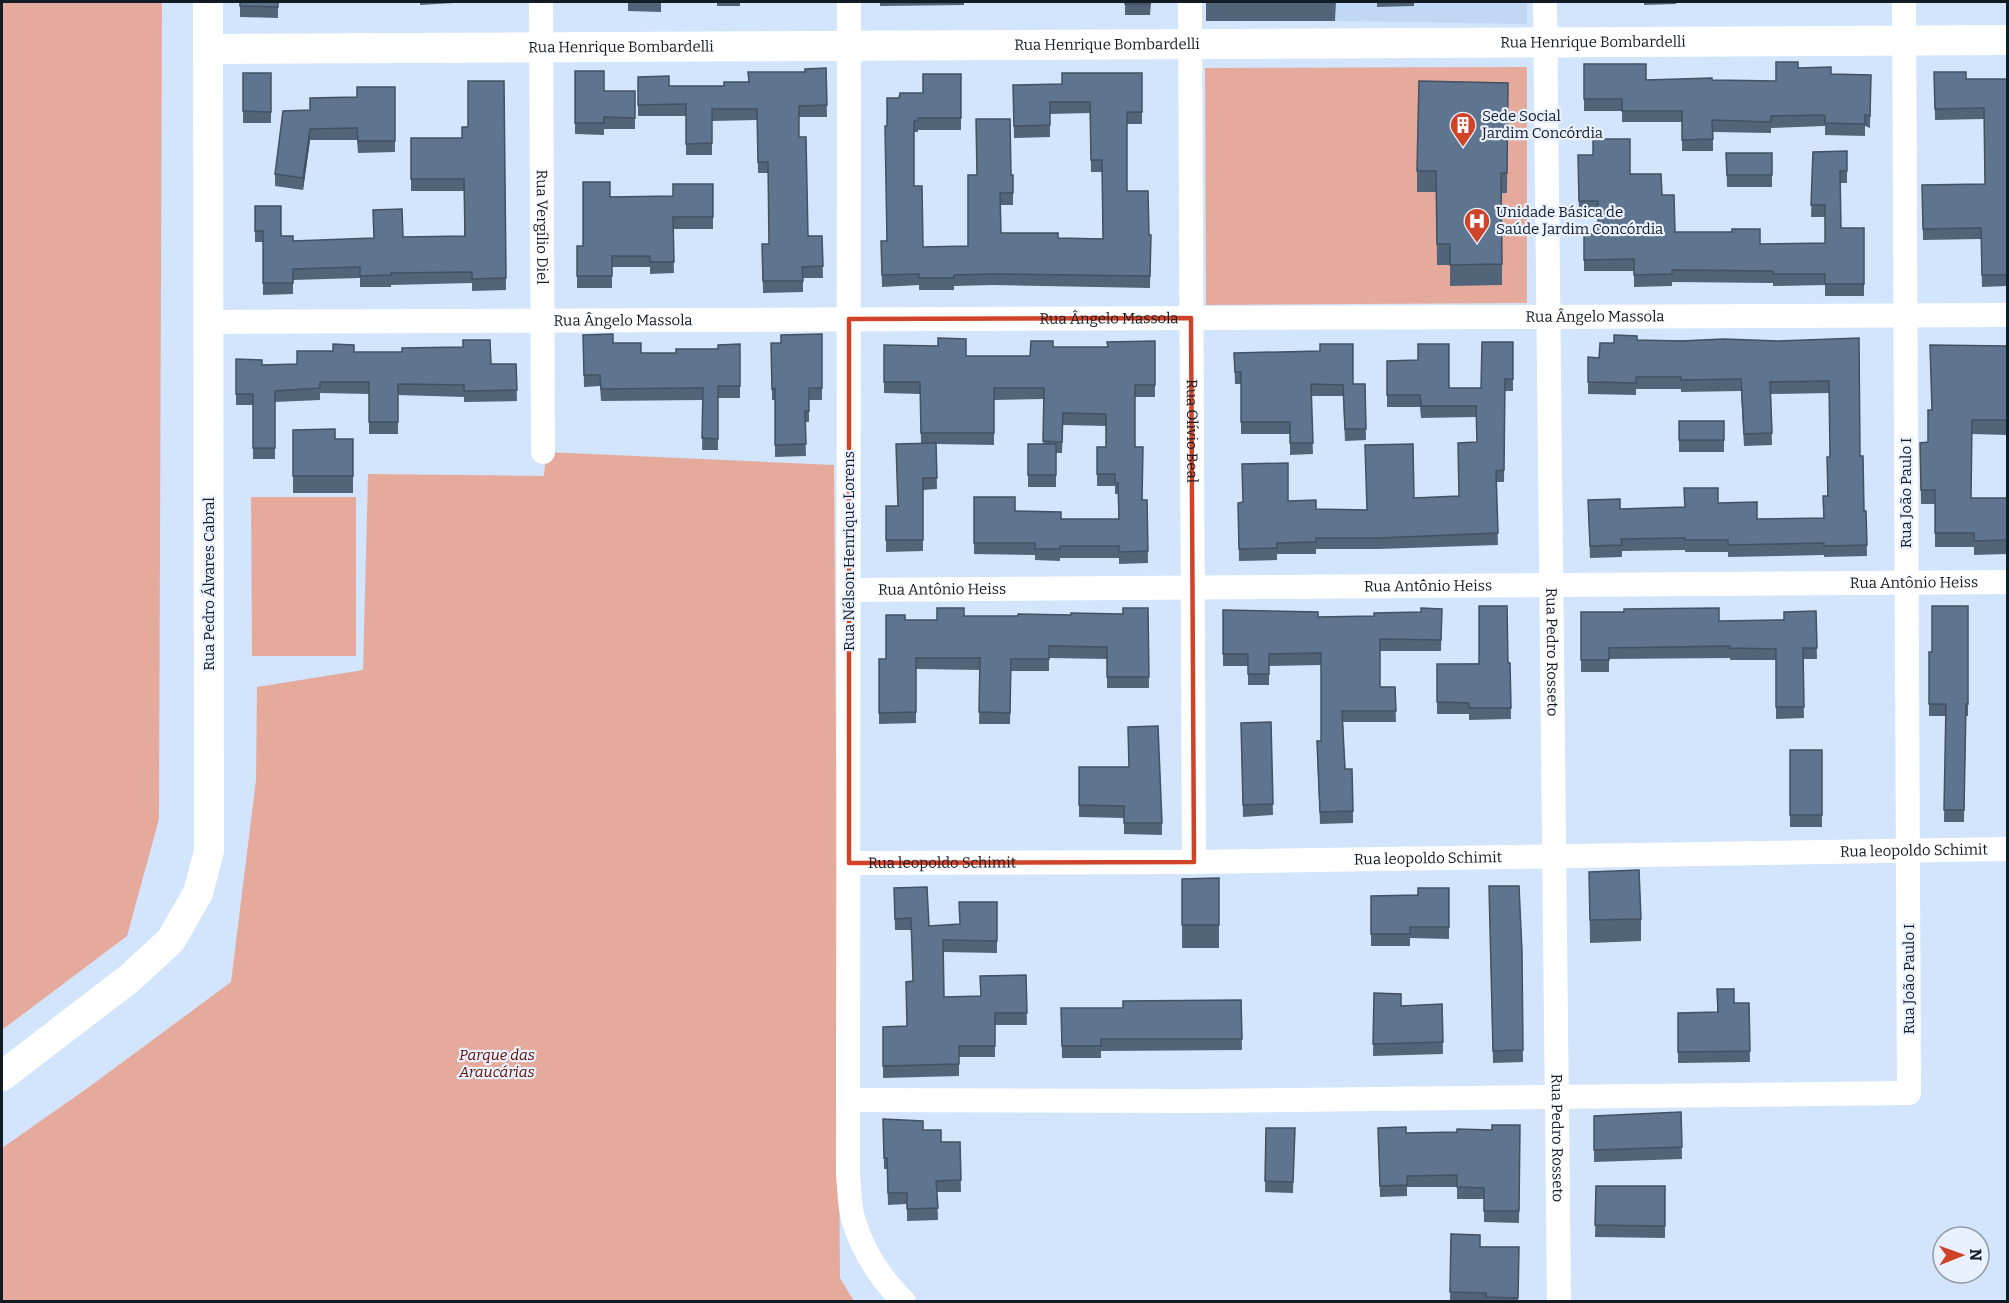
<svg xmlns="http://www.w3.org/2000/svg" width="2009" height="1303" font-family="Bitter,serif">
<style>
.built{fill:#c1d8f4}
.green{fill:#e6aa9c}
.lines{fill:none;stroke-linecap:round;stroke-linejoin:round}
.minor{stroke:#fff;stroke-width:24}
.tertiary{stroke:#fff;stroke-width:30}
.wall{fill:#52647a}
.shaded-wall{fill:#425163}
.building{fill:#5f748e;stroke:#425163;stroke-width:1.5}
.marked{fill:none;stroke:#cf4428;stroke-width:4.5;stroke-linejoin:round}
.labels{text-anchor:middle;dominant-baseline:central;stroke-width:4.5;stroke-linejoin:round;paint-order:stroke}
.street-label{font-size:15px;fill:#131b25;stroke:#e8f1fd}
.poi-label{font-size:15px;fill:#131b25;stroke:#e8f1fd;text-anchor:start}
.park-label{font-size:15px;font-style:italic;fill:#630b00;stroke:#e8f1fd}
</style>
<rect width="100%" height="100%" fill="#d2e5fc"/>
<!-- built -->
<path class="built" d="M1336,2H1527V24L1335,21Z"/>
<!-- green -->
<path class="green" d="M2,2H162L159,819L127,936L2,1030Z
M1527,67V303L1206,305L1205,68Z
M546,452L834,465L840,1278L854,1301H2V1148L89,1087L231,982L256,780L257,687L363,670L368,474L544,476Z
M251,497H356V656H252Z"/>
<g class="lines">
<!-- minor -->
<g class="minor">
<path id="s1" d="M541,2L543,452"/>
<path d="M849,2L848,1176C850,1190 849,1205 853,1218C862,1251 880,1278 904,1302"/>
<path id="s2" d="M1190,2L1194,862"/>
<path id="s3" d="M1545,2L1559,1302"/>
<path id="s4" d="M209,322L2008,315"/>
<path id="s5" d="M849,590L2008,582"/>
<path id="s6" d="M849,863L1194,862L2008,849"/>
<path d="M849,1100L1195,1101L1909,1093L1904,2"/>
</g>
<!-- tertiary -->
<g class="tertiary">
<path id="s7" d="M209,49L2008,40"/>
<path d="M2,1076L130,978L171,940L198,893L209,851L208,2"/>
</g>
</g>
<!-- wall -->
<path class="wall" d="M240,2H278V18L240,17Z
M420,2H454V3L420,5Z
M565,2H623L565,3Z
M628,2H661V12L628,11Z
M717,2H740V6H717Z
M880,2H964V5L880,6Z
M1125,2H1151L1150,15H1125Z
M1206,2H1336L1335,21H1206Z
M1377,2H1414V6L1377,7Z
M1644,2H1676V4L1644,5Z
M1584,64L1646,80L1776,81L1798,68L1831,74L1871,75L1870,128L1865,126V136L1825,135V126L1771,128V133L1713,132V151H1682V122H1622V111H1584Z
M826,68L827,117H799V137L808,236H822L823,278H803V292L763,293L762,244H769L768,173H758L757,120L712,121V155H686V116H638V77L669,86H724Z
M575,71L604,91H635V129H604V135L575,134Z
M1934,72L1966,79H2007V286L1982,287L1981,239L1923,240L1922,185L1985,184L1984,119L1935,120Z
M243,73H271V123H243Z
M1142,73V124H1127V191L1149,235H1151L1150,288L992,285L954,286V290H919V285L882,287L881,241H887V126L899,98L923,93L961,74V130H918V132H914V186L923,247L968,246L1011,175H1013V205H1000L1001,233L1058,238L1103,239L1102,172H1091L1090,113L1050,114V137L1014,138L1013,85L1062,84Z
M504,81L506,290L472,291V283L391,285V287H360V278L293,280V294L263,295V242H255V206L281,236L293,241L403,237L464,236V191H411V138H462L468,127Z
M1508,83L1507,193H1502V285L1450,286V265H1437L1436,192H1417V171Z
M395,87V152L358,153L357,140H310L303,190L275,186V174L310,110Z
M1847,151V183H1840L1841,228H1864V296H1825V285L1773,286V283L1672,282V286L1634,287V271H1584V234H1598V213H1579L1578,155L1630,174L1662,195L1675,232L1760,244L1825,243V217H1811L1813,152Z
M1726,153H1772V187H1727Z
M713,184V229H673L674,273L650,274V267H612V288H577V246H583L610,197L673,196Z
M822,334V400H809V422H805L806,456L775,457V400H772L771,343H781Z
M583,335L613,343L641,353H676L718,349L740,344V398H718V450H702L703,400L601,401L600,386L584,387Z
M1859,338L1860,456L1864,511H1866L1867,556L1824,557V555L1728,557V552H1685V550L1622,551V557L1590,558L1588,500L1620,509L1685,507L1718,503L1757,519L1823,518L1827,496L1830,457L1829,393L1771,394L1772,445L1744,446L1741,391L1681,392V389H1636V395L1588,394V357L1599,358L1614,343L1637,340L1778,341Z
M1155,341V397H1135V447L1143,500H1147L1148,563L1119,564V558H1060V561L1035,560V555L974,554V497L1015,511L1061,519H1119L1118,494H1115V486H1097V447H1106V426L1063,425L1062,453H1056V487H1028V444H1043L1044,399L994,400V445L936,444L937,489L923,490V551L886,552V506H897L921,443L920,394L884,393V345L966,356H1030L1053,347H1107Z
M1513,342V391H1505L1504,482H1496L1498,545L1379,549H1316V554H1277V560L1239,561L1238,503L1288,501L1316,509L1366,510L1414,498L1459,496L1477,442L1476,417L1421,418L1420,407H1387V361L1449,388H1481Z
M2007,346V435L1972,434L1971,498H2007V554L1974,555V547H1935V504H1921L1920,443L1928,442Z
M354,352L491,364H516L517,401L464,402V397L398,395V434H369V394L320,393V400L275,402V459H253V405H236V359L262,365L297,364Z
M1234,353L1353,384H1365L1366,440L1345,441L1343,396H1311L1313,454L1290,455V434H1241V384H1235Z
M1679,421H1724V452H1679Z
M293,430L335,439H353V493H293Z
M1968,606V716H1966L1964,822H1944L1946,716H1929V652H1932Z
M1148,608L1149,688H1107V659L1049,658V671H1011L1010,724H979L980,670L916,669V723L879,724V659H886L905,620H937L964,616H1018L1123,614Z
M1442,609L1441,651H1380V687H1395L1396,722H1343L1345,769L1353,811V823L1320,824L1317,753L1321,741V665L1269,666V685H1248V666H1223V610L1318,617L1374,616L1421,612Z
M1816,611L1817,659H1803L1804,718L1776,719V660H1730V658L1609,659V672H1581V612L1719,621L1784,620Z
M1508,663H1510L1511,719L1469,720V714H1437V664Z
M1271,722L1273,815L1243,817L1241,723Z
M1790,750H1822V827H1790Z
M1079,767H1128L1162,823V835L1124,834V818L1079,817Z
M1589,872L1641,919V941L1590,943Z
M1219,878V948H1182V879Z
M1489,886L1522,952L1523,1062L1493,1063Z
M894,888L929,926L959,924L997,902V953L943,952L944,997L980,996L1026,975L1027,1025H995V1057H959V1076L883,1078V1027L907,1026L913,981L911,930H895Z
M1449,888V939L1410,938V946H1371V896L1418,895Z
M1717,989L1734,1003H1749L1750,1062L1678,1063V1013L1717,1012Z
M1374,993L1401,1006L1442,1004L1443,1054L1373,1056Z
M1241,1000L1242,1050L1101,1051V1058H1062L1061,1008H1123Z
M1681,1112L1682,1159L1594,1162V1116Z
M883,1119L923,1130L941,1142H960L961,1192H937L938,1220L907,1221V1204L888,1205L887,1169H884Z
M1520,1125L1519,1223L1484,1222V1199H1457V1187H1407V1196L1380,1197L1378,1128L1406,1133L1457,1132L1492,1130Z
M1266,1128H1295L1293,1193L1265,1192Z
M1596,1186H1665V1238L1595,1237Z
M1451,1234L1480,1247H1519L1518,1302H1450Z"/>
<!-- shaded-wall -->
<path class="shaded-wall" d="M310,129V140L303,190V178Z"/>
<!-- building -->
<path class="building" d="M240,2H278V7L240,6Z
M1125,2H1150V4H1125Z
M1776,62H1798V68L1831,67V74L1871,75L1870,116L1865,115V124L1825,123V115L1771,116V122L1712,120L1713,139L1682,140V111H1622V99H1584V64H1646V80L1712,78V80L1776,81Z
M826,68L827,105L799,106V137H806L808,236H822L823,266L802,267L803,281H763L762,244H769L768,162H758L757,109H712V143L686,144V104L638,105V77L669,76V86H724V82H749L748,72H805V69Z
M575,71H604V91H635V118L604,117V123H575Z
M1934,72H1966V79H2007V275H1982L1981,228L1923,229L1922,185L1985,184L1984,108L1935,109Z
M243,73H271V112L243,111Z
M1062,73H1142V112H1127V191H1148L1149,235H1151L1150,276L992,274L954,275V278H919V274L882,275L881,241H887L885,126H887V98H899L900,93H923V74H961V118H918V121H914V186H922L923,247L968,246V175H977L976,119H1010L1011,175H1013V193H1000L1001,233H1058V238L1103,239L1102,160H1091L1090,102H1050V125L1014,126L1013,85L1062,84Z
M468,81H504L506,278L472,279V272L391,273V275L360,276V267L293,269V283H263V231H255V206H281V236H293V241L374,238L373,210L402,209L403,237L465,236L464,179H411V138H462V127H468Z
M1419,81L1508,83L1507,173H1501L1502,264L1450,265V244H1437L1436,171H1417Z
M357,87H395V141H358L357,128L310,129L303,178L275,174L283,111L310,110V98L357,97Z
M1593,139H1630V174H1661L1662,195H1674L1675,232H1732V229H1760V244L1825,243V205H1811L1813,152L1847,151V171H1840L1841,228H1864V284H1825V274H1773V271L1672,270V274L1634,275V259L1584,260V234H1598V201H1579L1578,155H1593Z
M1726,153H1772V175H1727Z
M583,182H610V197L673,196V184H713V217H673L674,262H650V256H612V276H577V246H583Z
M613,334V343H641V353H676V349H718V345L740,344V386H718V439L702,438L703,388L601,389L600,375H584L583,335Z
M822,334V388H809V411H805L806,444L775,445V388L772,389L771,343H781V335Z
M1614,335L1637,336V340L1681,341L1724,339L1778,341L1859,338L1860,456H1863L1864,511H1866L1867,545L1824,546V543L1728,545V540H1685V538L1621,539L1622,545L1590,546L1588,500L1620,499V509L1685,507L1684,488H1718V503L1757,502V519L1824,518L1823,496H1828L1827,457H1830L1829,381L1770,382L1772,433L1744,434L1741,379L1681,380V377H1636V383L1588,382V357L1599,358L1600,343H1614Z
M938,338L966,339V356H1030L1031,341H1053V347H1108L1107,342L1155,341V385H1135V447H1143L1142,500H1147L1148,551L1119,552V546H1060V549H1035V543H974V497H1015V511L1061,512V519H1119L1118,483H1115V474H1097V447H1106V414L1063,413L1062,442L1043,441L1044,388H994V433H921L920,382H884V345L938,346Z
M463,340H490L491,364H516L517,390L464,391V385L398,384V422H369V382H320V388L275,391V448H253V394H236V359L262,360V365L297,364V351H333V344L354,345V352H402V348L463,347Z
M1482,342H1513V379H1505L1504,470L1496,471L1498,533L1379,538H1316V542L1277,543V548L1239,549L1238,503L1243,502L1242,464L1288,463V501L1316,500V509L1367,510L1365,445L1413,444L1414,498L1459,496L1458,443L1477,442L1476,406H1421L1420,395H1387V361L1418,360V344H1449V388H1481Z
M1320,344H1353V384H1365L1366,429H1345L1343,385L1311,384L1313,443H1290V422H1241V372H1235L1234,353L1320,351Z
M1930,345L2007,346V420H1972L1971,498H2007V540L1974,541V533H1935V490H1921L1920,443L1928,442V410H1932Z
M1679,421H1724V440H1679Z
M335,429V439H353V476H293V430Z
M936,443L937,478H923V540H886V506H898L896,444Z
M1028,444H1056V475H1028Z
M1479,606H1507L1508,663H1510L1511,708H1469V703L1437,702V664H1479Z
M1932,606H1968V704H1966L1964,810H1944L1946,704H1929V652H1932Z
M937,608H964V616H1018V614L1071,615V613L1123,614V608H1148L1149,677H1107V647L1049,646V659H1011L1010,713L979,712L980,658H916V712L879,713V659H886V615H905V620H937Z
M1421,608L1442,609L1441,640L1380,639V687H1395L1396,711H1342L1345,769H1352L1353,811L1320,812L1317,741H1321V653L1269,654V674H1248V654H1223V610L1318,612V617L1374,616V613L1421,612Z
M1719,608V621L1784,620V612L1816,611L1817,648H1803L1804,707H1776V649L1730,648V646L1609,648V660H1581V612H1624V609Z
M1271,722L1273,804L1243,805L1241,723Z
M1158,726L1162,823H1124V806L1079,805V767H1129L1128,727Z
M1790,750H1822V815H1790Z
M1639,870L1641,919L1590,920L1589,872Z
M1219,878V925H1182V879Z
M1489,886H1519L1522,952L1523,1050L1493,1051Z
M927,887L929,926L960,924L959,902H997V941L943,940L944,997L981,996L980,976L1026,975L1027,1013H995V1046H959V1064L883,1066V1027L907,1026L906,982L913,981L911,918L895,919L894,888Z
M1418,888H1449V927H1410V934H1371V896L1418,895Z
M1717,989H1734V1003H1749L1750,1051L1678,1052V1013L1718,1012Z
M1374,993L1401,994V1006L1442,1004L1443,1042L1373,1044Z
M1241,1000L1242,1039H1101V1046H1062L1061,1008H1123V1001Z
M1681,1112L1682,1147L1594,1150V1116Z
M883,1119L923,1121V1130H941V1142H960L961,1180L936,1181L938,1208L907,1209V1193H888L887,1158H884Z
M1492,1125H1520L1519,1211H1484V1188L1457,1187V1175L1407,1176V1185L1380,1186L1378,1128L1406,1127V1133L1457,1132V1129L1492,1130Z
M1266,1128H1295L1293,1182L1265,1181Z
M1596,1186H1665V1226L1595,1225Z
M1451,1234L1480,1235V1247H1519L1518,1298L1486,1297V1293L1450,1292Z"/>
<!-- marked area -->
<path class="marked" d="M1191,318L1194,862L849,863V319Z"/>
<!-- icons -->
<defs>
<g id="building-pin" transform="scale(1.35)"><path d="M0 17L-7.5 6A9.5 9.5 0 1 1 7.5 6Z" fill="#cf4428" stroke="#e8f1fd"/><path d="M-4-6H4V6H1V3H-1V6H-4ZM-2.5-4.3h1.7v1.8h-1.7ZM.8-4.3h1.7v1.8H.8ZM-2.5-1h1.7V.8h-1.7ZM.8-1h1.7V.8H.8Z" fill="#fff"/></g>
<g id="hospital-pin" transform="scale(1.35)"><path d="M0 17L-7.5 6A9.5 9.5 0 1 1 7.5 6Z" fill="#cf4428" stroke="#e8f1fd"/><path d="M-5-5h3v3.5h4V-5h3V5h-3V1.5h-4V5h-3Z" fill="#fff"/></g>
</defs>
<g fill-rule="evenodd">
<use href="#building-pin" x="1463" y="125"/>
<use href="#hospital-pin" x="1477" y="221"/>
</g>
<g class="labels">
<!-- street labels -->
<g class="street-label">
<text stroke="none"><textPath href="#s7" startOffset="1384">Rua Henrique Bombardelli</textPath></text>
<text stroke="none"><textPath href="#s7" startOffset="898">Rua Henrique Bombardelli</textPath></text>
<text stroke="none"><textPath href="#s7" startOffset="412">Rua Henrique Bombardelli</textPath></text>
<text stroke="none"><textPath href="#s1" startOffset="225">Rua Vergílio Diel</textPath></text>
<text stroke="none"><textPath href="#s4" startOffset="1386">Rua Ângelo Massola</textPath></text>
<text stroke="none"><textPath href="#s4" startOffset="900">Rua Ângelo Massola</textPath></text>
<text stroke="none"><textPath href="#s4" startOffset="414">Rua Ângelo Massola</textPath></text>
<text stroke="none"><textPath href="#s2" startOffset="429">Rua Olívio Beal</textPath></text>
<text transform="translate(1906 493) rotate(-90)">Rua João Paulo I</text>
<text transform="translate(849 551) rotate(-90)">Rua Nélson Henrique Lorens</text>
<text stroke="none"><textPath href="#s5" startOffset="1065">Rua Antônio Heiss</textPath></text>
<text transform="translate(209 584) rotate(-90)">Rua Pedro Álvares Cabral</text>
<text stroke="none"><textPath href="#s5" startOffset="579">Rua Antônio Heiss</textPath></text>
<text stroke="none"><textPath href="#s5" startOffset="93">Rua Antônio Heiss</textPath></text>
<text stroke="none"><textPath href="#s3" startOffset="650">Rua Pedro Rosseto</textPath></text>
<text stroke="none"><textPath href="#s6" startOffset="1065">Rua leopoldo Schimit</textPath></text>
<text stroke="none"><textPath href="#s6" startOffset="579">Rua leopoldo Schimit</textPath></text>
<text stroke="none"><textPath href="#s6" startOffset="93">Rua leopoldo Schimit</textPath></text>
<text transform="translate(1909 979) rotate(-90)">Rua João Paulo I</text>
<text stroke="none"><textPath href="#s3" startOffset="1136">Rua Pedro Rosseto</textPath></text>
</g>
<!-- poi labels -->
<g class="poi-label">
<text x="1482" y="116">Sede Social<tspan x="1482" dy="17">Jardim Concórdia</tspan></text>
<text x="1496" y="212">Unidade Básica de<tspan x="1496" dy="17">Saúde Jardim Concórdia</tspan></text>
</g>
<!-- park labels -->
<g class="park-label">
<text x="497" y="1055">Parque das<tspan x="497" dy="17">Araucárias</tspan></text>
</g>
</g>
<!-- border -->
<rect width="2009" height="1303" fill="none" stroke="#131b25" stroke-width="6"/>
<!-- north arrow -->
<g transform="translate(1961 1255) rotate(89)"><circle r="28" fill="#e8f1fd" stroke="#939ba7" stroke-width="1.5"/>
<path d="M0-4.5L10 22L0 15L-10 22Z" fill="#cf4428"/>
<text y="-9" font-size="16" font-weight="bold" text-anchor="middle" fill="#131b25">N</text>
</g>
</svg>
